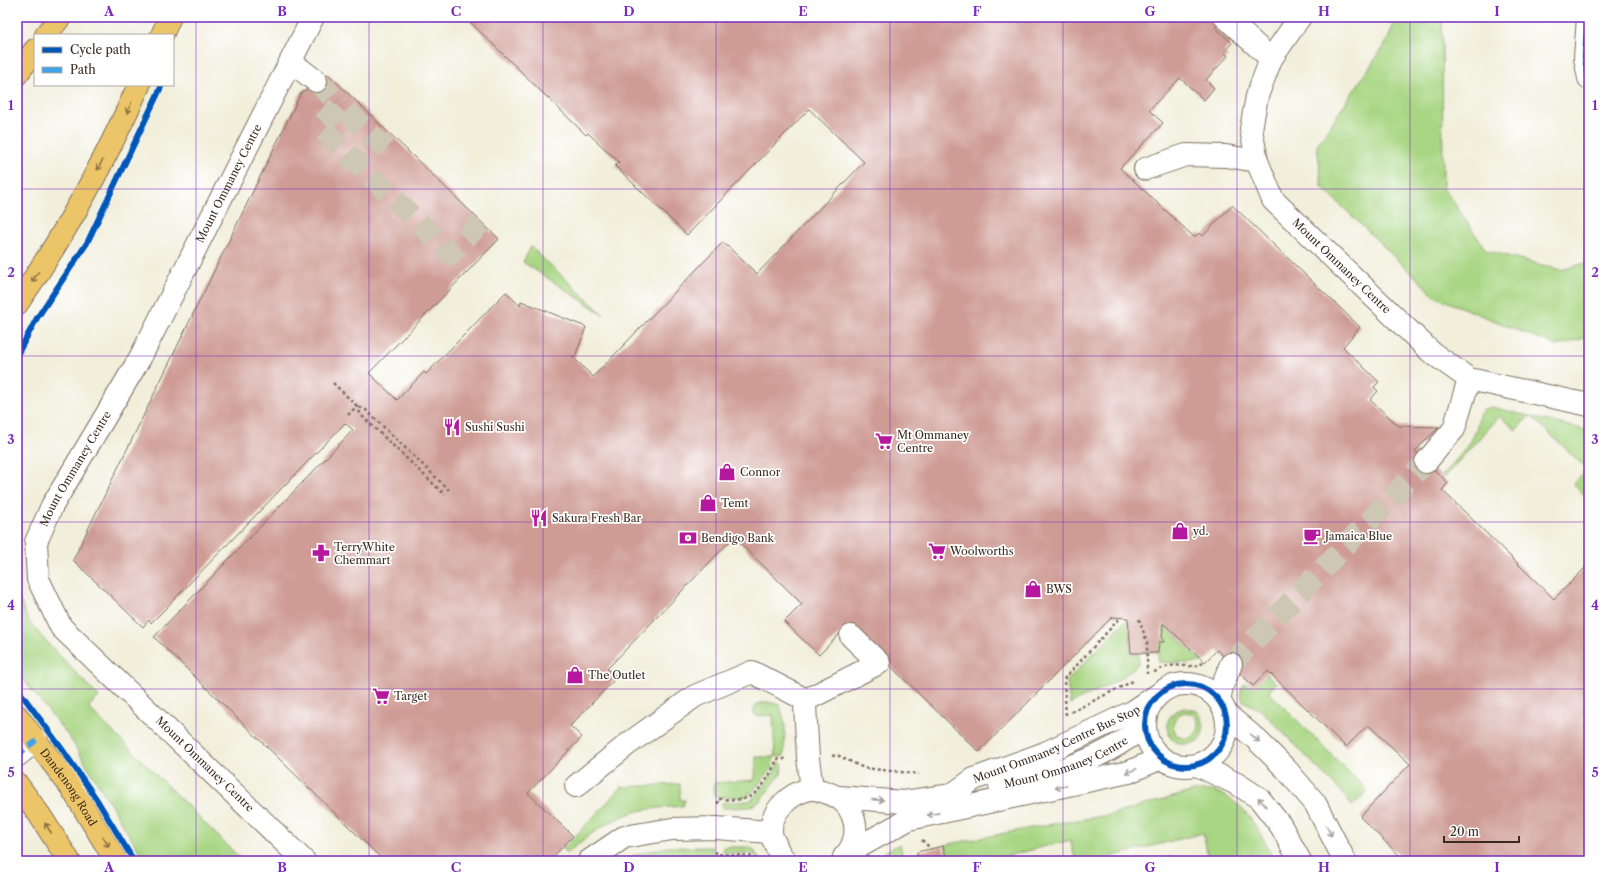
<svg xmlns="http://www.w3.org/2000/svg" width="1606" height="878" font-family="'Libre Caslon Text',serif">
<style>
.green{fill:#a9d683;stroke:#728050;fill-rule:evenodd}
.building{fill:#cf9c95}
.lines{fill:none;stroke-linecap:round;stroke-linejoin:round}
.minor-tunnel{stroke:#cdc7b4;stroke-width:22;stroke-dasharray:22 11;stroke-linecap:butt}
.minor-casing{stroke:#7b6f60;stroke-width:24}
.major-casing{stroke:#7b6f60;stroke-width:24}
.highway-casing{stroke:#7b6f60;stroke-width:24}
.path{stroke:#7b6f60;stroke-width:2.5;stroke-dasharray:3 3;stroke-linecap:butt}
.minor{stroke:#fff;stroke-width:22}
.major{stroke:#edc569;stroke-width:22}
.highway{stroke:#edc569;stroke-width:22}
.quiet{stroke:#3fa3ea;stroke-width:5;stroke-dasharray:10 5;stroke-linecap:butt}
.cycleway-casing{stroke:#fff;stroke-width:8}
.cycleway{stroke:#0057b8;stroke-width:6}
.oneway{stroke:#8b7040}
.oneway2{stroke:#a79f9a}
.grid{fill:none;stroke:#7b2cbf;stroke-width:1;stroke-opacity:0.55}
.labels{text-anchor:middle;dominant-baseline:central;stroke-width:3.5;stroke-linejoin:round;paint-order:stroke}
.street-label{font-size:11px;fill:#3b2a1e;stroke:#fff}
.poi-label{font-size:11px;fill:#3b2a1e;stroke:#fff;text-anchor:start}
.neatline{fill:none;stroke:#7b2cbf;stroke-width:1.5}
.grid-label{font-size:13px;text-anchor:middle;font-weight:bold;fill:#7b2cbf}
</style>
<rect width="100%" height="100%" fill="#fff"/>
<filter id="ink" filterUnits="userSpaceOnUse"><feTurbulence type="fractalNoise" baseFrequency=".025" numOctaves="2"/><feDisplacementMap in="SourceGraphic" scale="8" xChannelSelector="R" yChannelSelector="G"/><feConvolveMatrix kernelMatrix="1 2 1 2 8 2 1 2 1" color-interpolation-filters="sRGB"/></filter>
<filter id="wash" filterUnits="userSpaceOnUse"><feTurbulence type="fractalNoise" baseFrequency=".012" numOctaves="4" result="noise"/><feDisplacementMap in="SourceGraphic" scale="16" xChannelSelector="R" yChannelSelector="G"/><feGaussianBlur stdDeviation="0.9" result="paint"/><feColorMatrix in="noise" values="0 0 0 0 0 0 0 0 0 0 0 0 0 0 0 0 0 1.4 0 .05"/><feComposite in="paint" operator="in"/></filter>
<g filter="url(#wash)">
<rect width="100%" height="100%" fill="#f1eeda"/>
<!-- green -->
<path class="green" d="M1397,17H1442L1443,187L1486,250L1561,270L1589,262V337L1557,346L1436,297L1322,187L1317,145L1386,43Z
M531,247L604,315L523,262Z
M1492,407L1589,431V476L1587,497L1575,486L1574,483L1586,471V468L1530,415L1516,430L1500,416L1444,477L1442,475C1454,462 1468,449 1475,433C1478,426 1477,417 1481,412C1485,408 1488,408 1492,407Z
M17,594L28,620L42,637L99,697L88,707L243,861H145L70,738L17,672Z
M1125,621L1129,622L1130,654H1138L1139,662C1127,679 1089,694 1070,704L1067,681Z
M1164,625L1202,662L1189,663L1158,662L1159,643H1165Z
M1267,674L1276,683L1269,692L1368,791L1352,806L1340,791L1261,710L1243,701C1240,693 1239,689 1245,683L1253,688Z
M768,702L780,705L785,724L784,756L775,757L773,715L758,716L754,715V708L757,704Z
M1185,708L1197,711C1205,721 1206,729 1199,740C1170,758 1152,715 1185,708ZM1187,712C1210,720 1195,748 1176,735L1173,726C1174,718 1178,713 1187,712Z
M756,757H774L771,770L749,795L745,797H714V783L755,780Z
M778,762L783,765L781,774L760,801L750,807L723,808L721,806L722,803L749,801L753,799L775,771Z
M680,784V800H685L683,806C668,807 653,808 638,811C611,818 587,836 567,853L563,849L622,787Z
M1194,791C1201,791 1209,790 1216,792C1245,801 1262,835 1274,861H1209L1203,833L1094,861H1076L1070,840L988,861H950L945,845L1046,825L1110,815Z
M900,844L904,861H877L886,851Z
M667,847H712L713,857L750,859L752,861H625L635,855Z
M723,847H746L753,849L761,861L752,853H724Z"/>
<g id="blocks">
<!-- building -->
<path class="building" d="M465,17H1225L1215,27L1232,43L1224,52L1228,56L1206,80L1214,88L1204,100L1180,78L1149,110L1163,123L1120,168L1194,237L1200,233L1203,236L1232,205L1360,327L1343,347L1379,382L1374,387L1378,391L1370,400L1399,426L1439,427L1415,451L1448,483L1442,490L1554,599L1589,564V861H1405L1360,817L1410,764L1368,725L1346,747L1268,671L1253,686L1217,650L1205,662L1164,624H1163L1162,639H1164V642H1159L1158,653H1131L1128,618L1112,617L979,752L848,625L819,655L784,622L802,604L734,537L607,669L617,677L570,726L582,737L528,793L573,836L549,861H384L154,637L353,430L345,423L159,615L151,623L149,620L143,627L73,560L301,93L328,74L499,239L369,373L397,400L424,372L426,374L506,292L520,306L521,301L586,327L575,357L572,356L593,377L723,242L757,274L864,162L809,109L687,235L615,166L619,162L588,133L586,135Z
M943,846L947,861H919L917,852Z
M1172,856L1173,861H1155V860Z"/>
</g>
</g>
<g filter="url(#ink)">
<use href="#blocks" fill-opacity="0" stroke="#7b6f60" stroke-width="1"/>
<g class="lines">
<!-- minor-tunnel -->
<path class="minor-tunnel" d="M316,81L340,105
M386,149L340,105L320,127L451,254L481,222
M1231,664L1426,462"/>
<!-- minor casing -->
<g class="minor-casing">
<g id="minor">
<path d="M1225,17L1271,59"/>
<path id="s1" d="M1300,17L1271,59L1257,96L1251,129L1257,161L1273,200L1431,352L1469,379L1589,405"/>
<path d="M1588,17L1585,58L1589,78"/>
<path d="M291,62L316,81"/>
<path d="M1145,169L1186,155L1226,156L1257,161"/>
<path d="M1426,462L1454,429L1469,379"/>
<circle cx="1186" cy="725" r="41"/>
<path d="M806,700L879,663L851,636"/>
<path d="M1219,701L1222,686L1231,664"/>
<path d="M1225,713L1256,739L1286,769L1315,803L1345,861"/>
<path d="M17,756L37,740"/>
<path d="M1197,765L1237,784L1259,798L1281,826L1300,861"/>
<path id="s2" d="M1000,785C1043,776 1088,765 1125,740C1132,736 1138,730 1145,725"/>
<path d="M576,786L628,744L695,696L752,672L806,700L805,705L808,758L812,789"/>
<path id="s3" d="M950,796L974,779L1045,753L1134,711L1156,696"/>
<path d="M839,797L904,802L959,794"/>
<path d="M848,853L909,819L1129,772L1161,758"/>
<path id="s4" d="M304,861L61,627L38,579L36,542L52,506L140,358L313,17"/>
<path d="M589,861L624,837L672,829L716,828L771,832"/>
<path d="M786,861C781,857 777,849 775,843C773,840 771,835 771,831C771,810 791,793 810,789C814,788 818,790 822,791C839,796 849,803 854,820C858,834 853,848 844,857"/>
</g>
</g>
<!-- major casing -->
<g class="major-casing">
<g id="major">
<path id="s5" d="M17,716L71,787L116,861"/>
<path d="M17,784L39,814L69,861"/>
</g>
</g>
<!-- highway casing -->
<g class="highway-casing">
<path id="highway" d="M46,35L60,17
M162,35L170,17
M17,74L35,50
M17,304C65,235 105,161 139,85"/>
</g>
<!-- path -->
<path class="path" d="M333,383L357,406L366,410L449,490
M348,415L357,406L361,415L445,495
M1139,619L1147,642V674
M1154,672C1159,670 1164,667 1169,666C1181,664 1193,669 1203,663
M1071,712L1135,680
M1066,715L1064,679L1120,618
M832,756L837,755L864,768L919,774
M718,804V799C727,799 738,801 746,798C760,794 772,772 777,759H785
M922,840L931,849
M716,851V854L750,856L755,860"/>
<!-- minor -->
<use href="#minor" class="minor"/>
<!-- major -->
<use href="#major" class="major"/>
<!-- highway -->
<use href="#highway" class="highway"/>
<!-- quiet -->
<path class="quiet" d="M17,756L37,740"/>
<!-- cycleway casing -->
<g class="cycleway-casing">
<path id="cycleway" d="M1588,17L1585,58L1589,78
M17,355L37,318L87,243L162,85
M1145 725a41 41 0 1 1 82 0a41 41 0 1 1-82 0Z
M17,688L62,749L97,800L134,861"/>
</g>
<!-- cycleway -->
<use href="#cycleway" class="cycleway"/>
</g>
<!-- one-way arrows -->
<defs><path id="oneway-shaft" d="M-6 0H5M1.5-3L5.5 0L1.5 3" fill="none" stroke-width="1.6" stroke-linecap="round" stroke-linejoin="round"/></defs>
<g class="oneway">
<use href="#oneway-shaft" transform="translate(129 108) rotate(114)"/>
<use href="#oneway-shaft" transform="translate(100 165) rotate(118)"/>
<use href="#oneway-shaft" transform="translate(35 277) rotate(123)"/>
<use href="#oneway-shaft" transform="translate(48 828) rotate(-123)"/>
<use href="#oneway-shaft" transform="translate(106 842) rotate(59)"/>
</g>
<g class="oneway2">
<use href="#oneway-shaft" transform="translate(1255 738) rotate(42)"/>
<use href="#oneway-shaft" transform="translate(1131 771) rotate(160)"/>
<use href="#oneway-shaft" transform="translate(1061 787) rotate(168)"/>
<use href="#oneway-shaft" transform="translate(878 800) rotate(4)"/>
<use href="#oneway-shaft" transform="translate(1262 802) rotate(-131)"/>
<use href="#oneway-shaft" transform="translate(933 814) rotate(169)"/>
<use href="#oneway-shaft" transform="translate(1329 831) rotate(63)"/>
</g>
</g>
<!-- grid -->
<path class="grid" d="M196,17V861M369,17V861M543,17V861M716,17V861M890,17V861M1063,17V861M1237,17V861M1410,17V861M17,189H1589M17,356H1589M17,522H1589M17,689H1589"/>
<!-- icons -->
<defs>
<g id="restaurant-bare" transform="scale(1.38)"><path d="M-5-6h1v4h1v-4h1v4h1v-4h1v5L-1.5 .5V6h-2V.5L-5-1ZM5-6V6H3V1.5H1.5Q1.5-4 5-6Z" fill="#b5179e" stroke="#fff" stroke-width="2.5" paint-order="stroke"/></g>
<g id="supermarket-bare" transform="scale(1.38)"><path d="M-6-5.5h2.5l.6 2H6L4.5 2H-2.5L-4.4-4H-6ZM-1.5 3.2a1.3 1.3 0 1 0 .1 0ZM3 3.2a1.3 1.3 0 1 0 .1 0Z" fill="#b5179e" stroke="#fff" stroke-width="2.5" paint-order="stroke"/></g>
<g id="shop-bare" transform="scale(1.38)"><path d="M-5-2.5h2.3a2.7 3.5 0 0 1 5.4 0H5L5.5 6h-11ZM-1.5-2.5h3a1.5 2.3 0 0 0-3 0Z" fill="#b5179e" stroke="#fff" stroke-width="2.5" paint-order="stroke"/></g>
<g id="cafe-bare" transform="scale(1.38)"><path d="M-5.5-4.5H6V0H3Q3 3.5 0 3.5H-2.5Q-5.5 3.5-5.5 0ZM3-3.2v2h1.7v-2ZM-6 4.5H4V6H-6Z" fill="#b5179e" stroke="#fff" stroke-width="2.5" paint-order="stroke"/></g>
<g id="bank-bare" transform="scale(1.38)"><path d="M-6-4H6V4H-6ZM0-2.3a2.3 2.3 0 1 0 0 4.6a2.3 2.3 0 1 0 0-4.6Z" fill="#b5179e" stroke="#fff" stroke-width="2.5" paint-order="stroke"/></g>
<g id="pharmacy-bare" transform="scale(1.38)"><path d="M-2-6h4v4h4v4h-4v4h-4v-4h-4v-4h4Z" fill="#b5179e" stroke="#fff" stroke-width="2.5" paint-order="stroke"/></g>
</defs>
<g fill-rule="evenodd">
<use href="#restaurant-bare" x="452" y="427"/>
<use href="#supermarket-bare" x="884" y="441"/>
<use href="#shop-bare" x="727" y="472"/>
<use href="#shop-bare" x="708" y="503"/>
<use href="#restaurant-bare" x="539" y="518"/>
<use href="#shop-bare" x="1180" y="531"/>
<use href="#cafe-bare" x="1312" y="536"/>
<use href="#bank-bare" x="688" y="538"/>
<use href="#supermarket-bare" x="937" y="551"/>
<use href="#pharmacy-bare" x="321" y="553"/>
<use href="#shop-bare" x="1033" y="589"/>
<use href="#shop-bare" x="575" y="675"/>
<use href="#supermarket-bare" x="381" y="696"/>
</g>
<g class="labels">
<!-- street labels -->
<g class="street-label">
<text stroke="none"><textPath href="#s4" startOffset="835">Mount Ommaney Centre</textPath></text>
<text stroke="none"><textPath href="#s1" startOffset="294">Mount Ommaney Centre</textPath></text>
<text stroke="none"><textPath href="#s4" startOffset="511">Mount Ommaney Centre</textPath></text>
<text stroke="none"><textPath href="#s3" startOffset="119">Mount Ommaney Centre Bus Stop</textPath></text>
<text stroke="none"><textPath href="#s2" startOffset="70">Mount Ommaney Centre</textPath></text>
<text transform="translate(205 764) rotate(44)">Mount Ommaney Centre</text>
<text stroke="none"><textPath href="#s5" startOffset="88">Dandenong Road</textPath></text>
</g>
<!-- poi labels -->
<g class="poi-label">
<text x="465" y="427">Sushi Sushi</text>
<text x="897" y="435">Mt Ommaney<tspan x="897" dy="13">Centre</tspan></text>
<text x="740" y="472">Connor</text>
<text x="721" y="503">Temt</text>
<text x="552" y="518">Sakura Fresh Bar</text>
<text x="1193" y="531">yd.</text>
<text x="1325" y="536">Jamaica Blue</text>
<text x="701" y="538">Bendigo Bank</text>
<text x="334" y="547">TerryWhite<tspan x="334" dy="13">Chemmart</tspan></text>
<text x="950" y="551">Woolworths</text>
<text x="1046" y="589">BWS</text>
<text x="588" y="675">The Outlet</text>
<text x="394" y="696">Target</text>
</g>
</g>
<!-- margin -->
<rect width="1606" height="878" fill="none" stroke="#fff" stroke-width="44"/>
<!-- legend -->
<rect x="34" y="34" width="140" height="52" fill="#ffffff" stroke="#b1aaa5"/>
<rect x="42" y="47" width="20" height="6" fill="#0057b8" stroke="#b1aaa5"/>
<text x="70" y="54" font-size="12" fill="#3b2a1e">Cycle path</text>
<rect x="42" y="67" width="20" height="6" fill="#3fa3ea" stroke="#b1aaa5"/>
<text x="70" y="74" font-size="12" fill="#3b2a1e">Path</text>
<!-- scale -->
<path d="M1444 836v6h75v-6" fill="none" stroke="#3b2a1e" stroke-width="2"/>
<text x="1450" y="836" font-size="12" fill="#3b2a1e" stroke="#ffffff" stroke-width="3" paint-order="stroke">20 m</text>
<rect x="22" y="22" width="1562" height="834" class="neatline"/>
<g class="grid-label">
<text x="109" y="16">A</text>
<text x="282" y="16">B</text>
<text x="456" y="16">C</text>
<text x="629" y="16">D</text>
<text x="803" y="16">E</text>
<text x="977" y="16">F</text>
<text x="1150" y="16">G</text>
<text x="1324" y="16">H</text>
<text x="1497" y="16">I</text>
<text x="11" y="110">1</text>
<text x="1595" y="110">1</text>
<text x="11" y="277">2</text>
<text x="1595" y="277">2</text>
<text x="11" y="444">3</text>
<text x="1595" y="444">3</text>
<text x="11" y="610">4</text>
<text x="1595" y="610">4</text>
<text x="11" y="777">5</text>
<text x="1595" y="777">5</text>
<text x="109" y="872">A</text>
<text x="282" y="872">B</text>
<text x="456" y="872">C</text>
<text x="629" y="872">D</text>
<text x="803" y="872">E</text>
<text x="977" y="872">F</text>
<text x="1150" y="872">G</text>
<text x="1324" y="872">H</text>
<text x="1497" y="872">I</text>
</g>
</svg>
